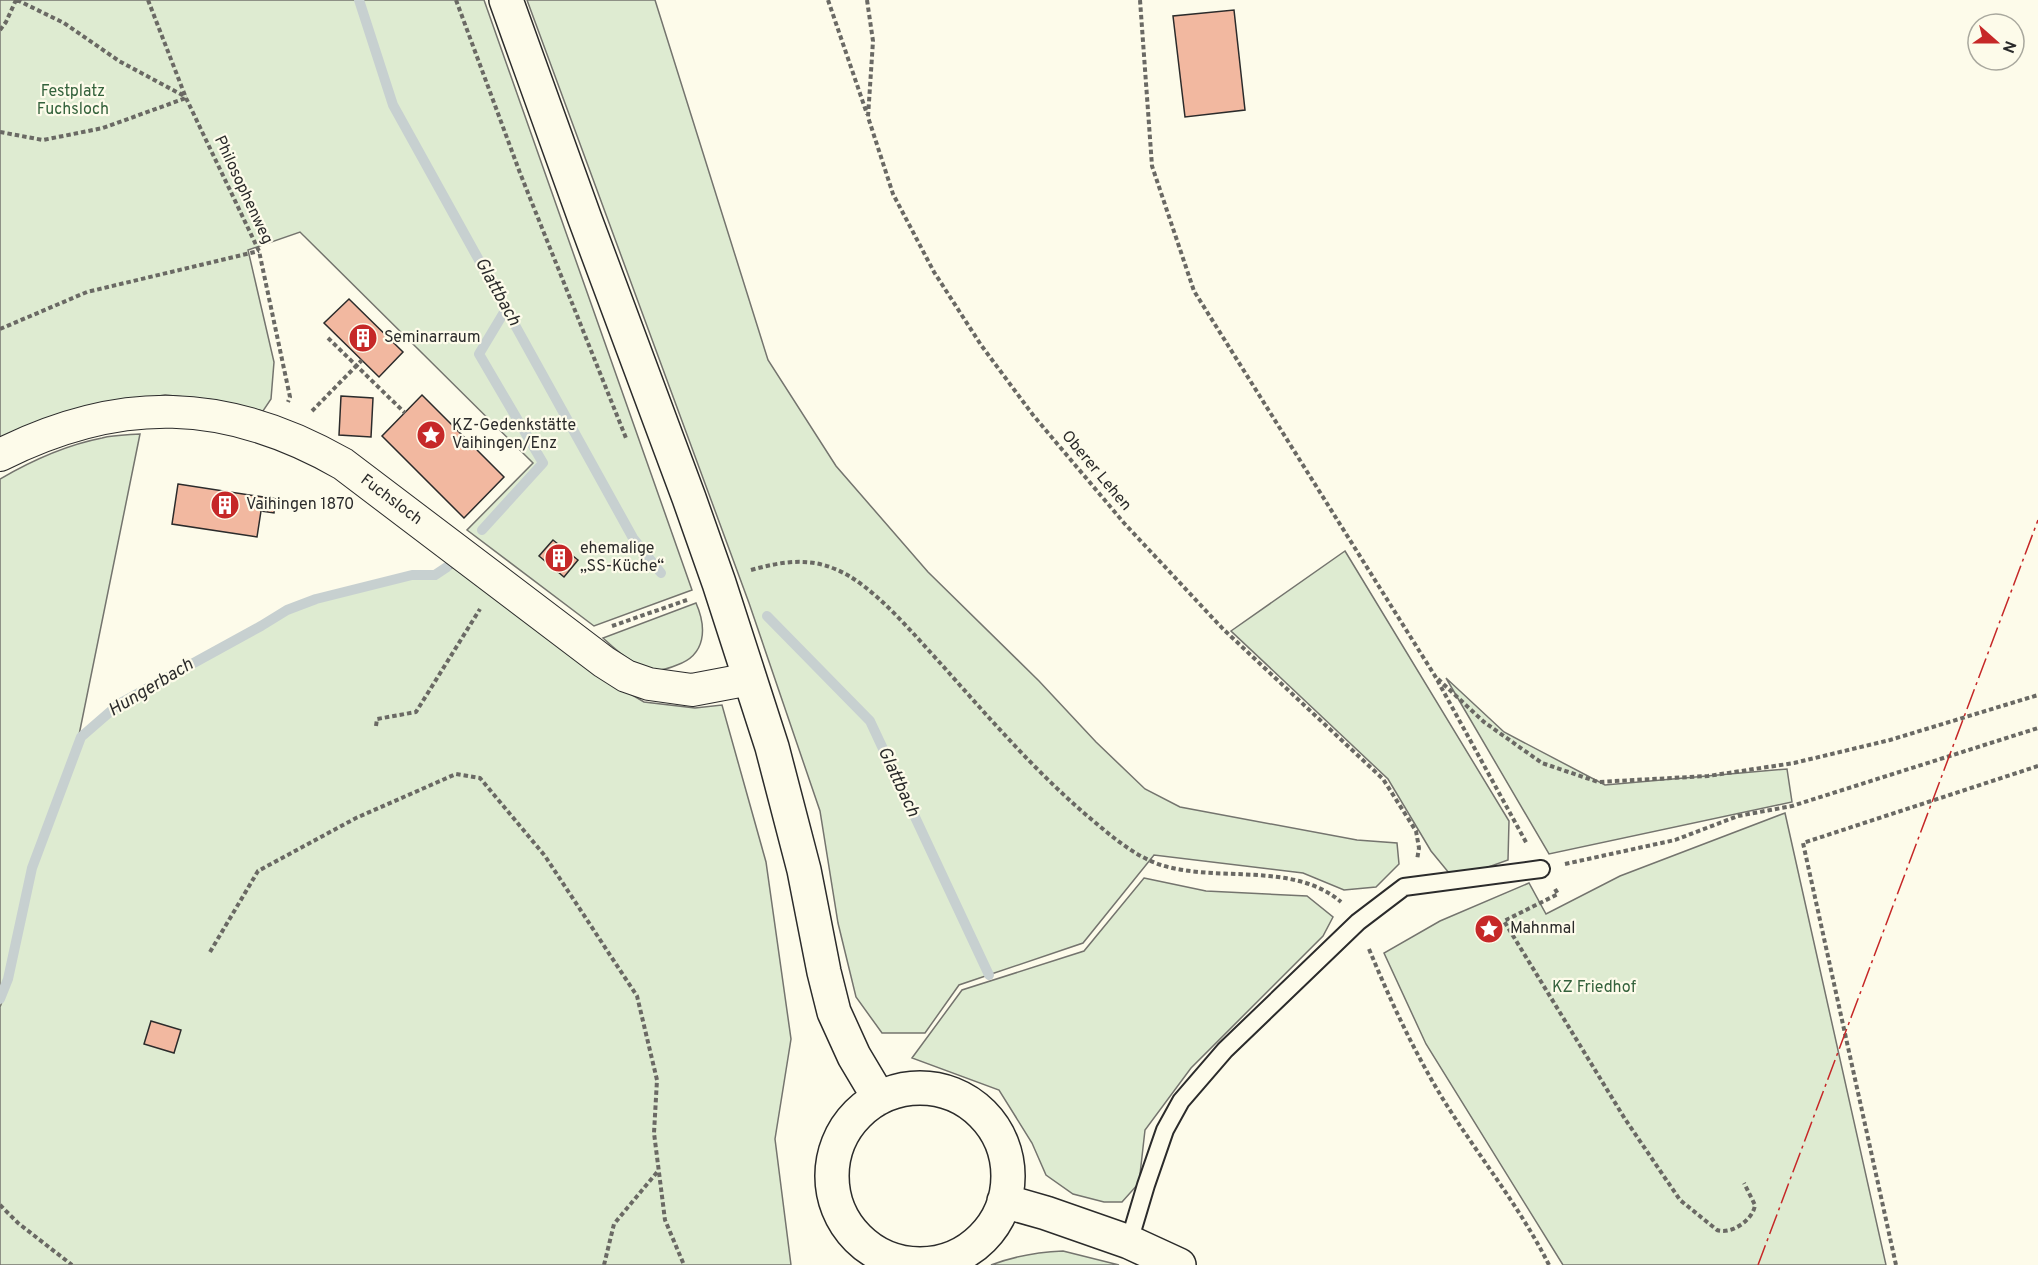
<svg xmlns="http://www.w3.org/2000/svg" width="2038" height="1265" font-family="Overpass,sans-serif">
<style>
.green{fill:#deebd1;stroke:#74746e;stroke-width:1.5}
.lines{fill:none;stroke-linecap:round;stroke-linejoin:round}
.stream{stroke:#c7d0d0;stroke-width:10}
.building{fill:#f2b8a0;stroke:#2b2b2b;stroke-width:1.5}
.service-casing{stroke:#2b2b2b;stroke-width:20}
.minor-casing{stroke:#2b2b2b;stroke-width:34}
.secondary-casing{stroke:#2b2b2b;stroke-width:36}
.path{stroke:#6a6964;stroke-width:4;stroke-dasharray:4.5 3;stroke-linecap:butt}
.service{stroke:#fdfbea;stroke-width:16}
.minor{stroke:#fdfbea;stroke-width:32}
.secondary{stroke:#fdfbea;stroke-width:33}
.power{stroke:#c62828;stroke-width:1.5;stroke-dasharray:21 4.5 3 4.5;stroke-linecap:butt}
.labels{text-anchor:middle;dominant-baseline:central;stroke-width:4.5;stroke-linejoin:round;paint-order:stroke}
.park-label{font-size:16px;fill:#34623c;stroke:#fdfbea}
.street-label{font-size:16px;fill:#2b2b2b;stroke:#fdfbea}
.poi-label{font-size:16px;fill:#2b2b2b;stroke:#fdfbea;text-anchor:start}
.water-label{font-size:18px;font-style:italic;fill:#2b2b2b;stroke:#fdfbea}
</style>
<rect width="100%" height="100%" fill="#fdfbea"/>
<!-- green -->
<path class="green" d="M0,0H484L692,590L594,626L467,530L533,463L300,232L248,250L274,362L271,399L263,411L215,400L165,395L64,412L0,443Z
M527,0H655L768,360L836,466L928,572L1039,681L1096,742L1145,789L1180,807L1357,840L1397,843L1399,864L1376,887L1344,890L1303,873L1154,855L1083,943L959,985L925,1033H882L856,997L838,923L820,811L749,603Z
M140,434L79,735L30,868L6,978L0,992V479C31,461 66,445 102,438C114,435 127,435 140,434Z
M1345,551L1509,821L1508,860L1480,870L1449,873L1431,851L1388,779L1231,631Z
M453,567L593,672L644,702L695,708L722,705L766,862L791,1039L775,1139L791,1265H0V1007L11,979L35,869L83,739L120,705L262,628L288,612L317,602L413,577L436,578Z
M696,603C707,628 706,655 677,665C670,668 661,671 654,670C634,666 617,651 603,638Z
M1446,678L1504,732L1605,785L1787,769L1792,802L1549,854Z
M1785,813L1886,1265H1563L1426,1044L1384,953L1440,921L1529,883L1546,914L1620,876Z
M1144,878L1206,891L1307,896L1333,917L1323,936L1191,1068L1145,1130L1139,1183L1122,1202H1104L1073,1194L1046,1175L1032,1143L999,1090L912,1058L962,990L1084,951Z
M1063,1251L1119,1265H991C1015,1256 1037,1252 1063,1251Z"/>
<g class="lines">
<!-- stream -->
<path class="stream" d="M359,0L393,105L633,538L661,573
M482,530L543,463L479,354L506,309
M767,616L870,721L989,975
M0,999L8,979L32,868L81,737L119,704L261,626L287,610L316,599L412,575H435L447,567"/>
</g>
<!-- building -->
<path class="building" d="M1234,10L1245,110L1185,117L1173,16Z
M349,299L403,352L379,377L324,323Z
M422,395L504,477L464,518L382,436Z
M341,396L373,398L371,437L339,435Z
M178,484L276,499L274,513L261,511L257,537L172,524Z
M553,540L578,560L564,577L539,556Z
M151,1021L181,1030L174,1053L144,1044Z"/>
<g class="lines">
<!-- service casing -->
<g class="service-casing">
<path id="service" d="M1129,1242L1146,1185L1165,1130L1181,1101L1225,1050L1358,922L1404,887L1541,869"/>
</g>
<!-- minor casing -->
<g class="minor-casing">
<path id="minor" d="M0,455C120,395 226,397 343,464L604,662L626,676L649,684L692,690L750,679"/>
</g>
<!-- secondary casing -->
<g class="secondary-casing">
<path id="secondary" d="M506,0L585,219L689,498L719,583L772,747L804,870L824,972L834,1012L854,1056L879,1098
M832 1176a88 88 0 1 1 176 0a88 88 0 1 1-176 0Z
M1004,1201L1046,1213L1129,1242L1179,1265"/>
</g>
<!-- path -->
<path class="path" d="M17,0L64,23L119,61L186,97
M148,0L186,98L259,251L290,397L288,402
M456,0L520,173L626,438
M828,0L867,114
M867,0L873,41L868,117L893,194L934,272L981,345L1033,415L1124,523L1223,629L1383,779L1416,831L1419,848L1417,860
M1140,0L1152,166L1194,291L1435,676L1527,844
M0,30L6,22L16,0
M0,132L43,140L103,128L186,98
M0,329L87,292L259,251
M328,338L405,413
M312,411L362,360
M751,570C780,562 807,557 835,569C873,584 914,635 942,665C991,720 1040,777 1097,824C1116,840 1137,857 1161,865C1218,883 1293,861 1341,902
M612,626L687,600
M1438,679L1484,722L1542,763L1598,782L1708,776L1794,763L1890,740L2038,695
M376,726L377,719L416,712L480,609
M1565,864L1675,840L1738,816L1792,806L2038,728
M1555,889L1558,894L1504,921L1625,1119L1680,1200L1717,1230C1731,1235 1753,1220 1755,1205L1744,1183
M1369,949C1391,1002 1415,1054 1446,1104C1480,1158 1520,1207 1549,1265
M210,952L258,871L356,818L456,774L480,778L545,856L637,996L657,1080L654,1133L665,1220L684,1265
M0,1205L18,1223L72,1265
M604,1265L614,1224L658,1171
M1896,1265L1803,843L2038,766"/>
<!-- service -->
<use href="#service" class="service"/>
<!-- minor -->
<use href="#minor" class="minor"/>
<!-- secondary -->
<use href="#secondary" class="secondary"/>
<!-- power -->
<path class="power" d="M1758,1265L2038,520"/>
</g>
<!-- icons -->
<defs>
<g id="building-disc" transform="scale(1.5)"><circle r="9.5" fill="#c62828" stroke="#fdfbea"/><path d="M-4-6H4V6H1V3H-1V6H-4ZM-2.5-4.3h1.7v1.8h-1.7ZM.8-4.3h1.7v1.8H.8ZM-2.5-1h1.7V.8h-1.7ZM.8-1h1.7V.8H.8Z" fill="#fff"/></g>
<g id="sight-disc" transform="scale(1.5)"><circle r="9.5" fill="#c62828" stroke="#fdfbea"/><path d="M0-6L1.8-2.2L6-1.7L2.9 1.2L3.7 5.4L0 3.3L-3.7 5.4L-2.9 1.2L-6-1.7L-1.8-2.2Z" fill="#fff"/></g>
</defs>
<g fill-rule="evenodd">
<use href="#building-disc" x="363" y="338"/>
<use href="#sight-disc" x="431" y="435"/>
<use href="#building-disc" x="225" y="505"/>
<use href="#building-disc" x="559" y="558"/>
<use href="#sight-disc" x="1489" y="929"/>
</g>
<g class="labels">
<!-- park labels -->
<g class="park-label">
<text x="73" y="92">Festplatz<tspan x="73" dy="18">Fuchsloch</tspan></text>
<text x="1594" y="988">KZ Friedhof</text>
</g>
<!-- street labels -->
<g class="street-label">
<text transform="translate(243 190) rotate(65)">Philosophenweg</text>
<text transform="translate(1096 471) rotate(50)">Oberer Lehen</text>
<text transform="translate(391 500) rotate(37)">Fuchsloch</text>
</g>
<!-- poi labels -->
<g class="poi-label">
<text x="384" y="338">Seminarraum</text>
<text x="452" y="426">KZ-Gedenkstätte<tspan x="452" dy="18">Vaihingen/Enz</tspan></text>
<text x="246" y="505">Vaihingen 1870</text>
<text x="580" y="549">ehemalige<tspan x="580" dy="18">„SS-Küche“</tspan></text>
<text x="1510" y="929">Mahnmal</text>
</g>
<!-- water labels -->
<g class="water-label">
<text transform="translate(497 292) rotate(61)">Glattbach</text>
<text transform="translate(151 688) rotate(-31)">Hungerbach</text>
<text transform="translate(898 782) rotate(65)">Glattbach</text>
</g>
</g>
<!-- north arrow -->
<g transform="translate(1996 42) rotate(111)"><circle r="28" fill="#fdfbea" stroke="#a9a89e" stroke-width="1.5"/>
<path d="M0-4.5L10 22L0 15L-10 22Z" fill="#c62828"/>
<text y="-9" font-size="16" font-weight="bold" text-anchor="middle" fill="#2b2b2b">N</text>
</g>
</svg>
